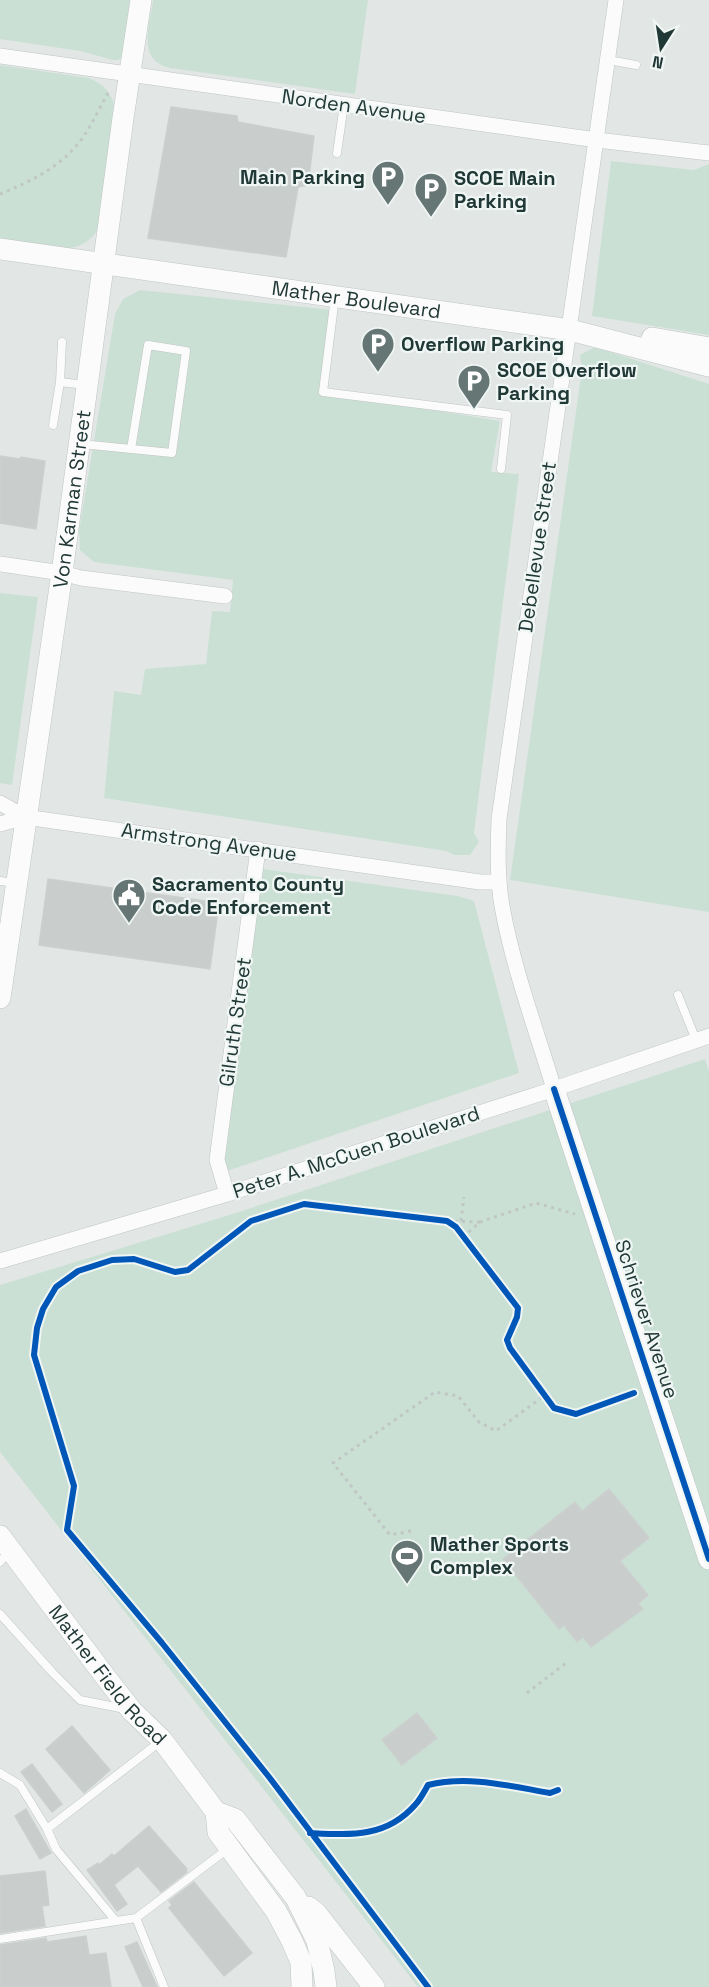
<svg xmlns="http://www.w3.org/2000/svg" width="709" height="1987" font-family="'Space Grotesk',sans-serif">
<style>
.green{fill:#cbe0d5}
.building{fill:#c9cecd;stroke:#cbd0cf;stroke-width:1.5}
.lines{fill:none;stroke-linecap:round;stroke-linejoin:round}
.lane-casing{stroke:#bfc4c3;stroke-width:9}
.street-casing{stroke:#bfc4c3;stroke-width:16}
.secondary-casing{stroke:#bec5c3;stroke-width:22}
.path{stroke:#bfc7c6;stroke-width:3;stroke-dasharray:3 4.5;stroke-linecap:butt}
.lane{stroke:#fbfbfb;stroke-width:8}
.street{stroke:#fbfbfb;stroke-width:15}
.secondary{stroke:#fbfbfb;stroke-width:21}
.cycleway-casing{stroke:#eff6f4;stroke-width:10}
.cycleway{stroke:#0057b8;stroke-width:6}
.labels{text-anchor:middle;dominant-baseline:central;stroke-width:4.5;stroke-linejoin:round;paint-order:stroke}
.street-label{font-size:20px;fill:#213936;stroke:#eff6f4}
.poi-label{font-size:20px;font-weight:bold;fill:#213936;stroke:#eff6f4;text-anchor:start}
</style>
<rect width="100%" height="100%" fill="#e2e7e6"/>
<!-- green -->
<path class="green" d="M0,0H132L123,57L118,60H113L80,51L0,39Z
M153,0H368L355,94L170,68C136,61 150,25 153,0Z
M0,65L89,78C104,84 112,93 115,109L100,225C82,264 33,245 0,241Z
M611,161L694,170L709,164V335L592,316Z
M140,290L333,310L323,392L500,421L491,472L519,474L474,833L479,842L470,855H454L446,851L104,798L114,691L141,695L145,669L206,664L212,611L230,612L233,580L94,562L80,550L79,531L115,314L123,299Z
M595,347L709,384V912L510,880L582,369L580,355Z
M0,593L38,597L12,785L0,783Z
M255,868L458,896L474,901L519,1073L221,1173Z
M705,1059L709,1071V1987H418L0,1452V1285L239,1212Z"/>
<!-- building -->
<path class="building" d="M171,107L237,116L238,122L314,136L308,185L298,187L286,257L148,238Z
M0,456L20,459L21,457L45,461L36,529L0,523Z
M48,879L219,903L210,969L39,945Z
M609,1489L649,1538L620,1561L648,1595L638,1604L643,1609L591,1647L583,1637L577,1642L564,1625L559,1629L503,1559L575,1502L582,1511Z
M417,1713L437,1738L402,1765L382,1740Z
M72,1726L110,1770L84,1793L46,1749Z
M32,1764L62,1804L52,1812L21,1772Z
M26,1809L51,1853L40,1859L15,1816Z
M149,1826L187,1869L185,1870L187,1872L161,1892L138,1866L114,1885L127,1904L117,1911L87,1870L98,1863L99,1865L112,1854L114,1856Z
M45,1871L49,1905L42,1906L45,1926L0,1933V1876Z
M194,1882L252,1953L224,1976L169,1908L172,1905L169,1901Z
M86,1936L89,1955L106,1953L111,1987H0V1945L46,1938L47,1942Z
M137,1942L157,1987H143L125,1947Z"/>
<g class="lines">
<!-- lane casing -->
<g class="lane-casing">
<path id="lane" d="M608,60L636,65
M337,153L344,104
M335,297L323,392L507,415L501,469
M60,382L85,385
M53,425L60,382L62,342
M81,444L172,453L186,351L148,345L131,449
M0,881L15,883
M678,995L696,1040
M0,1562L9,1551
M0,1614L52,1672L80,1700L125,1709
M0,1773L20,1785L47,1829L161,1741
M47,1829L56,1849L116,1921
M136,1918L164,1987
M0,1939L136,1918L229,1848"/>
</g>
<!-- street casing -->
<g class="street-casing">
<path id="street" d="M0,56L597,140L709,153
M0,564L62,573L81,578L225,596
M0,803L25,817L480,882H499
M0,824L25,817
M554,1089C536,1029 513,968 502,906C497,877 498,848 499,819L616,0
M227,1194L217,1160L258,849
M0,1261L227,1194L554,1089L709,1036"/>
</g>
<!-- secondary casing -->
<g class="secondary-casing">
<g id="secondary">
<path id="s1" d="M0,249L570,330L709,366"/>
<path d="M652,338L709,348"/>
<path id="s2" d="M0,998L62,573L123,118L141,0"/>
<path d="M554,1089L709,1559"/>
<path id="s3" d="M0,1536L107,1679L132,1711L162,1740L216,1812L218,1832L276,1911L292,1941L301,1962L302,1987"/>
<path d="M216,1812L235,1819L296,1898L317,1941L324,1971L326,1987"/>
<path d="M308,1907L316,1913L374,1987"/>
</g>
</g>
<!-- path -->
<path class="path" d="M0,194C29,182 57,169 77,145C90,130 98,110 108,93
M447,1221L480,1222
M461,1221L464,1197
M463,1237L480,1222L536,1203L575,1214
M411,1531L390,1535L333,1463L435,1392L458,1396L479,1422L496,1431L545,1395
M527,1693L566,1663"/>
<!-- lane -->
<use href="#lane" class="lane"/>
<!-- street -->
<use href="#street" class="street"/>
<!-- secondary -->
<use href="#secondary" class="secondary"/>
<!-- cycleway casing -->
<g class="cycleway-casing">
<path id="cycleway" d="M554,1089L709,1559
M310,1833C350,1835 386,1838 415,1805C420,1800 424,1792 428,1785C468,1775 509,1786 550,1793L558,1790
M428,1987L269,1777L162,1643L67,1530L74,1486L34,1355L37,1328L43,1309L56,1287L78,1271L112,1260L134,1259L175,1272L188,1270L251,1221L304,1204L447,1221L456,1227L518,1308L517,1317L507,1340L510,1348L554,1408L576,1414L634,1393"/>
</g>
<!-- cycleway -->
<use href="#cycleway" class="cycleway"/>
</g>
<!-- icons -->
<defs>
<g id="parking-pin" transform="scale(1.725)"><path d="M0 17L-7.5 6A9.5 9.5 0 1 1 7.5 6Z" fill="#657674" stroke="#eff6f4"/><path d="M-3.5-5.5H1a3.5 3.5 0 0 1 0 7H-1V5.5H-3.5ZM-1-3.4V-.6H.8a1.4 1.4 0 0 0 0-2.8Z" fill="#fff"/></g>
<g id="civic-pin" transform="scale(1.725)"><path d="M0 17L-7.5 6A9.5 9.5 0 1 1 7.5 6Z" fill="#657674" stroke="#eff6f4"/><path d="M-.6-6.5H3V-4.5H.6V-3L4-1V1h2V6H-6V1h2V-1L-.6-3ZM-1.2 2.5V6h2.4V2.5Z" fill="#fff"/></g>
<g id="stadium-pin" transform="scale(1.725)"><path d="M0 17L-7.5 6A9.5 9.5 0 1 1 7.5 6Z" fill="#657674" stroke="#eff6f4"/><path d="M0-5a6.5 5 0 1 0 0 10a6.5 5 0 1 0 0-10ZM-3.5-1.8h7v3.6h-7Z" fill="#fff"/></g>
</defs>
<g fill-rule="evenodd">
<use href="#parking-pin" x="388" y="177"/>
<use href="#parking-pin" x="431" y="189"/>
<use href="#parking-pin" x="378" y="344"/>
<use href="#parking-pin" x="474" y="381"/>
<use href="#civic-pin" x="129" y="895"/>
<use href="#stadium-pin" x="407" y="1556"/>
</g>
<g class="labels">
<!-- street labels -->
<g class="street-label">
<text transform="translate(354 106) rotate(8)">Norden Avenue</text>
<text stroke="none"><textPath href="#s1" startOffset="360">Mather Boulevard</textPath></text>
<text stroke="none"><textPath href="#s2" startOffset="504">Von Karman Street</textPath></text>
<text transform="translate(537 547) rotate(-82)">Debellevue Street</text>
<text transform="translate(209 842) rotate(8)">Armstrong Avenue</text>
<text transform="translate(235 1022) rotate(-82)">Gilruth Street</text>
<text transform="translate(356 1152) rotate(-18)">Peter A. McCuen Boulevard</text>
<text transform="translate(647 1319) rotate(72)">Schriever Avenue</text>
<text stroke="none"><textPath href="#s3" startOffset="176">Mather Field Road</textPath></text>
</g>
<!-- poi labels -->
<g class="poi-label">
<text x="365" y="177" text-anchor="end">Main Parking</text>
<text x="454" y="178">SCOE Main<tspan x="454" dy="23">Parking</tspan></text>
<text x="401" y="344">Overflow Parking</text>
<text x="497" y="370">SCOE Overflow<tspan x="497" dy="23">Parking</tspan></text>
<text x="152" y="884">Sacramento County<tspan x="152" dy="23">Code Enforcement</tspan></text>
<text x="430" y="1544">Mather Sports<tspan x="430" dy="23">Complex</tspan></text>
</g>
</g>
<!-- north arrow -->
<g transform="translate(661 48) rotate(192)" stroke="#eff6f4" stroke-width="4.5" paint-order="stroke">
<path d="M0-4.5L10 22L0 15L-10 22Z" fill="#213936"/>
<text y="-9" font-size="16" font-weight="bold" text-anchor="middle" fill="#213936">N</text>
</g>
</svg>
